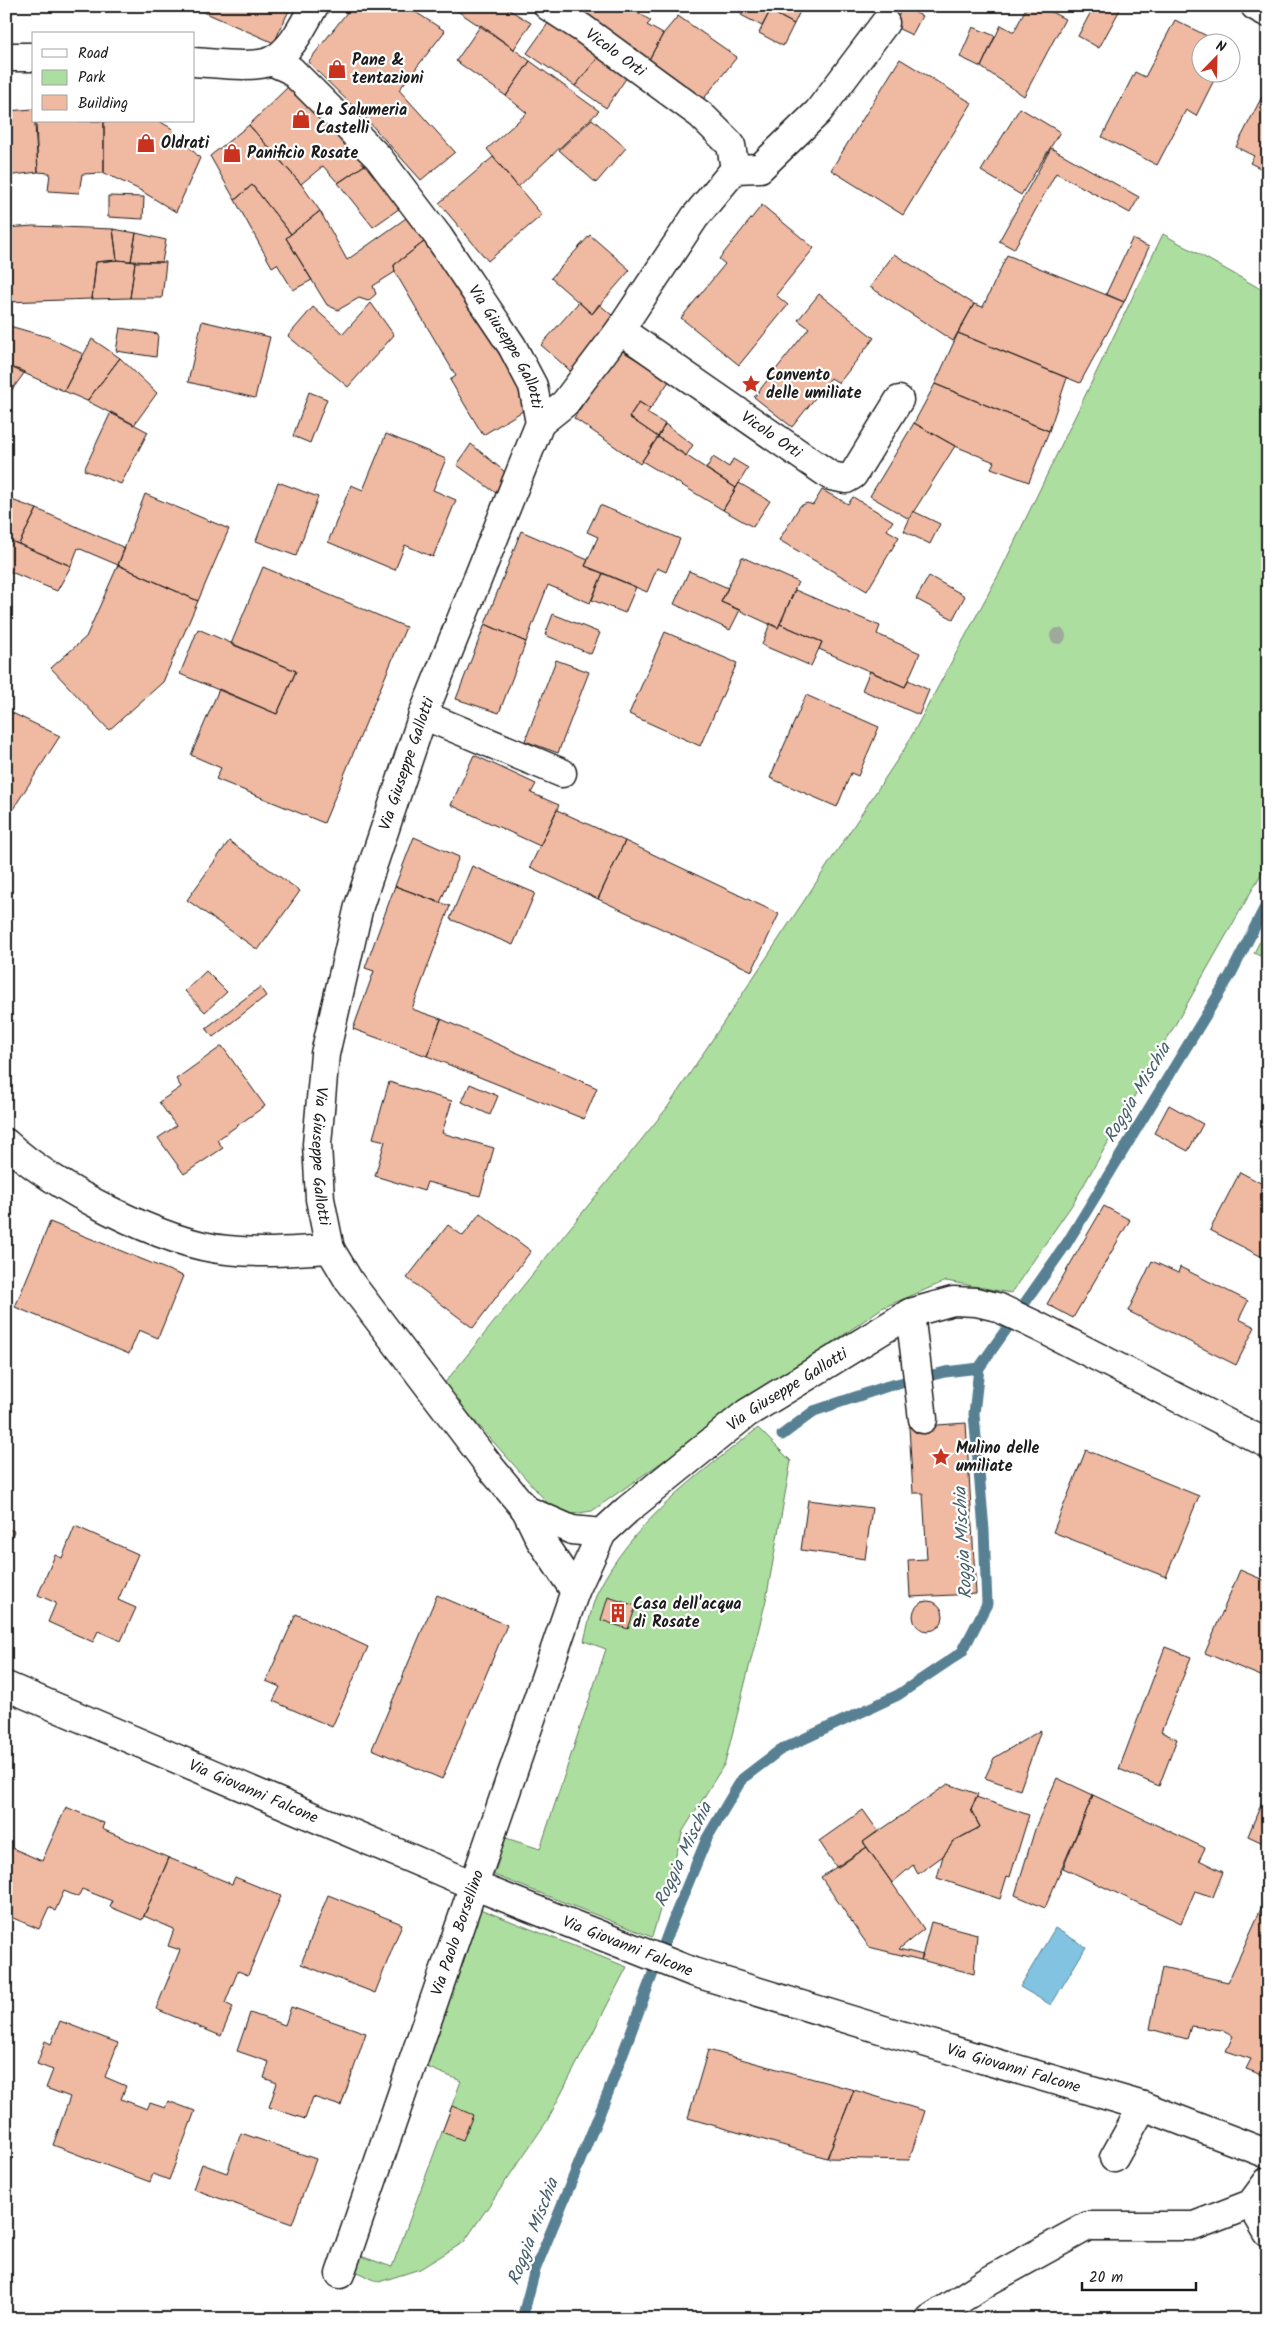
<svg xmlns="http://www.w3.org/2000/svg" width="1274" height="2325" font-family="Kalam,sans-serif">
<style>
.green{fill:#acde9f;stroke:#647d5e}
.water{fill:#82c3e2;stroke:#598093}
.lines{fill:none;stroke-linecap:round;stroke-linejoin:round}
.stream{stroke:#598093;stroke-width:11}
.building{fill:#efb9a2;stroke:#1c1c1c}
.minor-casing{stroke:#1c1c1c;stroke-width:31}
.minor{stroke:#fff;stroke-width:28}
.tree{fill:#9ea89b}
.labels{text-anchor:middle;dominant-baseline:central;stroke-width:4.5;stroke-linejoin:round;paint-order:stroke}
.street-label{font-size:16px;fill:#1c1c1c;stroke:#fff}
.poi-label{font-size:16px;font-weight:bold;fill:#1c1c1c;stroke:#fff;text-anchor:start}
.water-label{font-size:18px;font-style:italic;fill:#455f6b;stroke:#fff}
</style>
<rect width="100%" height="100%" fill="#fff"/>
<filter id="ink" filterUnits="userSpaceOnUse"><feTurbulence type="fractalNoise" baseFrequency=".02" numOctaves="2"/><feDisplacementMap in="SourceGraphic" scale="10" xChannelSelector="R" yChannelSelector="G"/><feConvolveMatrix kernelMatrix="1 2 1 2 8 2 1 2 1" color-interpolation-filters="sRGB"/></filter>
<g filter="url(#ink)">
<!-- green -->
<path class="green" d="M1163,234L1268,293V862L1074,1202L1011,1293L946,1281L882,1308L592,1511L559,1516L443,1385L667,1108L905,748L1000,572Z
M1268,925V960L1254,953Z
M758,1428L791,1461L766,1600L725,1763L683,1831L652,1937L494,1875L506,1838L540,1849L606,1649L584,1641C588,1626 591,1608 597,1593C631,1523 698,1475 758,1428Z
M480,1909L627,1967L547,2121L464,2242L420,2269L379,2282L350,2269L355,2254L392,2267L461,2081L424,2066Z"/>
<!-- water -->
<path class="water" d="M1055,1928L1086,1947L1051,2005L1020,1987Z"/>
<g class="lines">
<!-- stream -->
<path class="stream" d="M782,1435L814,1411L888,1386L945,1372L979,1368
M522,2319L535,2270L608,2093L673,1920L707,1838L742,1779L780,1750L898,1695L962,1652L987,1604L984,1530L974,1414L979,1368L1067,1243L1231,974L1268,901"/>
</g>
<!-- building -->
<path class="building" d="M190,6H291L274,43Z
M352,6H406L445,31L399,90L455,152L421,180L368,121L308,62Z
M406,6H418L414,11Z
M450,6H503L531,23L514,49Z
M590,6H629L651,21L647,25L663,34L646,65L583,17Z
M745,6H759L770,11L762,26L741,15Z
M759,6H772L770,11Z
M772,6H800L802,7L794,24L770,11Z
M1027,6H1039L1065,19L1024,96L981,67L1001,25L1014,32Z
M1094,6H1122L1099,48L1078,36Z
M903,7L922,16L912,35L893,26Z
M770,11L794,24L783,46L759,33Z
M554,15L605,49L575,86L527,53Z
M678,16L737,57L701,102L646,65L663,34Z
M1175,20L1219,42H1202V72H1218L1196,116L1186,110L1157,165L1102,137L1135,72L1145,77Z
M481,25L530,61L506,96L456,61Z
M973,27L995,36L981,67L960,57Z
M599,56L629,74L606,108L575,86Z
M900,59L972,103L903,215L831,170Z
M530,61L599,111L518,187L487,149L527,113L506,96Z
M292,83L372,160L338,183L323,166L301,184L249,125Z
M1268,85V172L1250,163L1254,156L1236,147Z
M1020,108L1060,132L1021,195L981,171Z
M34,109L38,172L6,176V111Z
M592,119L626,148L596,183L559,150Z
M36,121H104V173L82,174L79,193L48,191L50,173L38,172Z
M104,121H159L171,128L200,158L176,212L138,189L104,173Z
M249,125L301,184L320,211L291,234L252,185L235,200L210,156Z
M1051,148L1139,197L1130,213L1056,173L1014,249L999,241Z
M493,157L542,215L488,261L439,203Z
M372,160L403,206L373,227L338,183Z
M252,185L291,234L286,238L312,280L293,290L277,264L272,267L235,200Z
M108,196L144,197L143,219L108,217Z
M762,205L814,248L776,295L788,305L739,365L681,318L725,264L719,259Z
M320,211L347,260L409,216L429,238L394,265L395,272L373,286L376,294L368,301L359,298L338,310L327,305L286,238Z
M33,226L113,229L117,260L96,262L92,299L6,302V228Z
M113,229L136,233L131,261L117,260Z
M136,233L166,240L162,262L131,261Z
M590,235L630,270L592,314L551,278Z
M429,238L531,406L483,435L450,380L456,376L395,272L394,265Z
M1132,239L1149,247L1124,302L1106,294Z
M894,254L974,304L953,341L870,287Z
M1007,255L1124,302L1080,383L958,333L974,304L983,307Z
M117,260L135,262L130,298L92,299L96,262Z
M135,262H166L162,298H130Z
M819,294L874,338L839,383L831,378L792,427L754,397L809,328L798,320Z
M579,302L592,314L599,304L621,323L575,375L541,345Z
M371,303L394,335L348,387L288,336L313,307L343,334Z
M202,321L270,337L255,398L188,382Z
M6,325L48,337L83,354L64,391L6,365Z
M120,328L158,334L156,357L116,351Z
M958,333L1067,378L1049,431L935,384Z
M92,339L120,358L87,401L64,391Z
M619,349L670,380L650,409L639,402L629,417L658,437L640,464L574,418Z
M120,358L157,393L134,425L87,401Z
M6,365L25,372L6,398Z
M935,384L1049,431L1029,482L991,468L994,462L955,446L914,423Z
M309,392L327,399L310,443L293,436Z
M639,402L650,409L647,413L665,424L658,437L629,417Z
M111,412L148,432L121,484L84,470Z
M914,423L955,446L909,519L870,496Z
M665,424L693,445L686,456L658,437Z
M386,434L446,459L433,490L456,500L433,557L405,545L395,570L328,542L351,485L363,490Z
M658,437L736,488L723,510L642,461Z
M471,444L505,472L496,493L457,465Z
M713,457L729,467L733,459L748,468L736,488L706,469Z
M278,482L318,497L296,556L256,541Z
M739,483L770,501L753,527L723,510Z
M822,490L848,504L853,497L893,521L887,530L899,537L867,591L779,540L800,506L807,503L813,505Z
M145,494L229,529L198,601L118,565Z
M6,498L37,509L19,544L6,539Z
M600,505L680,539L666,572L657,568L647,592L585,566L598,537L587,532Z
M37,509L125,548L118,565L78,548L71,566L19,544Z
M913,511L940,524L930,544L904,531Z
M521,531L588,560L585,566L603,573L590,603L548,585L526,642L485,624Z
M6,539L71,566L57,591L6,570Z
M742,557L798,582L778,628L721,602Z
M118,565L198,601L163,682L109,730L51,668L86,637Z
M263,567L406,627L324,823L216,779L221,768L191,755L219,689L277,714L296,671L231,644Z
M689,571L728,588L721,602L740,610L730,630L674,604Z
M603,573L636,587L625,613L592,600Z
M929,576L965,596L953,619L916,599Z
M795,590L880,626L877,634L920,653L905,687L819,649L822,642L780,624Z
M553,614L600,633L591,654L545,635Z
M770,623L778,628L780,624L822,642L811,666L762,645Z
M485,624L526,642L499,713L456,699Z
M198,629L296,671L277,714L180,674Z
M665,632L737,663L700,746L629,714Z
M556,660L589,672L558,753L525,741Z
M870,671L905,687L908,680L929,690L919,715L862,690Z
M806,695L879,727L858,776L851,773L837,807L770,778Z
M6,710L60,736L6,820Z
M474,755L536,784L531,793L559,805L540,846L451,805Z
M557,810L625,841L598,899L530,867Z
M414,837L459,857L440,903L395,886Z
M229,841L300,891L258,950L187,900Z
M625,841L779,914L752,971L598,899Z
M472,866L535,893L513,945L450,919Z
M395,886L450,906L412,1009L441,1019L427,1056L353,1029L374,971L365,968Z
M206,971L227,992L205,1012L185,991Z
M260,987L266,996L213,1037L206,1028Z
M441,1019L597,1088L584,1119L427,1056Z
M222,1046L265,1106L217,1140L223,1148L184,1174L158,1138L176,1126L159,1102L181,1087L176,1079Z
M389,1082L452,1101L442,1133L494,1148L480,1196L427,1182L424,1191L375,1176L385,1141L373,1138Z
M470,1084L498,1096L490,1115L462,1102Z
M1169,1105L1203,1124L1188,1151L1154,1133Z
M1240,1172L1268,1187V1260L1210,1230Z
M1104,1206L1130,1220L1073,1318L1047,1304Z
M480,1213L531,1251L473,1328L407,1278L448,1225L463,1236Z
M50,1222L183,1276L158,1338L139,1330L129,1354L15,1307Z
M1152,1261L1178,1273L1180,1267L1248,1301L1239,1319L1255,1327L1236,1365L1128,1311Z
M966,1423L976,1594L910,1597L908,1560L927,1559L923,1493H913L909,1427Z
M1086,1450L1199,1496L1166,1577L1053,1532Z
M808,1500L872,1508L865,1559L801,1550Z
M75,1526L138,1554L118,1600L136,1608L121,1641L98,1631L93,1642L48,1622L56,1603L38,1595L55,1555L62,1558Z
M6,1528L14,1531L6,1550Z
M1240,1570L1268,1582V1679L1205,1653Z
M437,1595L507,1625L442,1779L372,1749Z
M608,1597L636,1606L628,1629L601,1620Z
M913 1616a15 15 0 1 1 30 0a15 15 0 1 1-30 0Z
M296,1614L368,1647L332,1727L273,1701L280,1687L266,1681Z
M1165,1647L1191,1657L1161,1732L1177,1739L1159,1786L1119,1769Z
M1041,1730L1020,1790L985,1778L994,1758Z
M1057,1778L1093,1795L1045,1908L1015,1895L1036,1826Z
M948,1784L978,1794L971,1810L980,1827L954,1841L943,1856L918,1874L913,1865L892,1883L863,1842Z
M1266,1792L1268,1793V1837L1265,1844L1248,1836Z
M1093,1795L1205,1848L1199,1860L1223,1872L1213,1897L1195,1891L1181,1923L1063,1868Z
M976,1797L1029,1815L1010,1877L1007,1876L1000,1899L937,1878L943,1856L954,1841L980,1827L971,1810Z
M66,1807L104,1823L102,1829L169,1858L142,1920L110,1907L112,1901L82,1889L78,1897L64,1891L55,1911L49,1907L39,1929L6,1915V1861L12,1848L42,1861Z
M863,1810L878,1831L863,1842L867,1847L837,1868L819,1841Z
M867,1847L924,1929L899,1949L923,1955L921,1960L869,1947L821,1877Z
M169,1858L232,1884L235,1877L281,1896L248,1975L238,1971L225,2003L233,2007L221,2036L156,2009L180,1950L168,1946L174,1929L144,1916Z
M328,1895L402,1924L375,1993L301,1964Z
M1265,1900L1268,1901V2077L1246,2069L1251,2059L1226,2051L1233,2036L1222,2030L1191,2026L1187,2039L1150,2029L1162,1967L1228,1982Z
M931,1922L977,1934L974,1974L921,1960Z
M291,2007L366,2033L341,2106L313,2097L305,2119L269,2107L277,2083L264,2078L269,2062L237,2051L250,2013L285,2025Z
M60,2021L118,2043L105,2077L126,2086L121,2099L147,2109L150,2103L165,2108L168,2101L195,2111L169,2180L153,2174L150,2182L53,2145L70,2097L46,2088L53,2070L37,2064L45,2041L51,2044Z
M708,2050L854,2090L827,2158L688,2118Z
M854,2090L925,2111L909,2160L827,2158Z
M452,2106L473,2115L463,2140L442,2132Z
M241,2133L316,2159L292,2224L193,2189L202,2164L227,2173Z"/>
<g class="lines">
<!-- minor casing -->
<g class="minor-casing">
<g id="minor">
<path id="s1" d="M548,6L582,28L701,115L731,145L735,169"/>
<path d="M1255,6L1268,13"/>
<path d="M6,57H34"/>
<path id="s2" d="M271,61L291,70L378,157L438,236L512,346L533,386L540,423L423,715L359,906L325,1054L317,1144L320,1199L330,1249L349,1281L491,1468L526,1510L540,1539L575,1591"/>
<path d="M194,62C214,63 253,69 271,61C292,51 303,25 314,6"/>
<path id="s3" d="M620,330L831,476L846,479L853,475L899,400"/>
<path d="M540,423L565,403L620,330L695,217L735,169L760,168L818,112L885,23"/>
<path d="M423,715L562,773"/>
<path d="M6,1143C53,1187 163,1244 227,1250C262,1254 296,1251 330,1249"/>
<path d="M910,1313L923,1419"/>
<path d="M526,1510L572,1530L602,1533"/>
<path id="s4" d="M6,1686L473,1885L693,1972L900,2035L1143,2106L1268,2154"/>
<path d="M1114,2158L1143,2106"/>
<path d="M1251,2204L1268,2233"/>
<path id="s5" d="M340,2274L575,1591L602,1533L627,1510L747,1413L910,1313L953,1301L976,1302L997,1307L1039,1327L1268,1444"/>
<path d="M930,2319L990,2280L1088,2226H1194L1251,2204L1268,2181"/>
</g>
</g>
<!-- minor -->
<use href="#minor" class="minor"/>
</g>
<!-- trees -->
<circle class="tree" cx="1058" cy="636" r="8"/>
</g>
<!-- icons -->
<defs>
<g id="shop-bare" transform="scale(1.5)"><path d="M-5-2.5h2.3a2.7 3.5 0 0 1 5.4 0H5L5.5 6h-11ZM-1.5-2.5h3a1.5 2.3 0 0 0-3 0Z" fill="#c8321e" stroke="#fff" stroke-width="2.5" paint-order="stroke"/></g>
<g id="sight-bare" transform="scale(1.5)"><path d="M0-6L1.8-2.2L6-1.7L2.9 1.2L3.7 5.4L0 3.3L-3.7 5.4L-2.9 1.2L-6-1.7L-1.8-2.2Z" fill="#c8321e" stroke="#fff" stroke-width="2.5" paint-order="stroke"/></g>
<g id="building-bare" transform="scale(1.5)"><path d="M-4-6H4V6H1V3H-1V6H-4ZM-2.5-4.3h1.7v1.8h-1.7ZM.8-4.3h1.7v1.8H.8ZM-2.5-1h1.7V.8h-1.7ZM.8-1h1.7V.8H.8Z" fill="#c8321e" stroke="#fff" stroke-width="2.5" paint-order="stroke"/></g>
</defs>
<g fill-rule="evenodd">
<use href="#shop-bare" x="337" y="69"/>
<use href="#shop-bare" x="301" y="119"/>
<use href="#shop-bare" x="146" y="143"/>
<use href="#shop-bare" x="232" y="153"/>
<use href="#sight-bare" x="751" y="384"/>
<use href="#sight-bare" x="941" y="1457"/>
<use href="#building-bare" x="618" y="1613"/>
</g>
<g class="labels">
<!-- street labels -->
<g class="street-label">
<text stroke="none"><textPath href="#s1" startOffset="82">Vicolo Orti</textPath></text>
<text stroke="none"><textPath href="#s2" startOffset="375">Via Giuseppe Gallotti</textPath></text>
<text stroke="none"><textPath href="#s3" startOffset="184">Vicolo Orti</textPath></text>
<text transform="translate(407 764) rotate(-71)">Via Giuseppe Gallotti</text>
<text stroke="none"><textPath href="#s2" startOffset="1230">Via Giuseppe Gallotti</textPath></text>
<text stroke="none"><textPath href="#s5" startOffset="1021">Via Giuseppe Gallotti</textPath></text>
<text stroke="none"><textPath href="#s4" startOffset="269">Via Giovanni Falcone</textPath></text>
<text stroke="none"><textPath href="#s5" startOffset="361">Via Paolo Borsellino</textPath></text>
<text stroke="none"><textPath href="#s4" startOffset="674">Via Giovanni Falcone</textPath></text>
<text stroke="none"><textPath href="#s4" startOffset="1079">Via Giovanni Falcone</textPath></text>
</g>
<!-- poi labels -->
<g class="poi-label">
<text x="352" y="60">Pane &amp;<tspan x="352" dy="18">tentazioni</tspan></text>
<text x="316" y="110">La Salumeria<tspan x="316" dy="18">Castelli</tspan></text>
<text x="161" y="143">Oldrati</text>
<text x="247" y="153">Panificio Rosate</text>
<text x="766" y="375">Convento<tspan x="766" dy="18">delle umiliate</tspan></text>
<text x="956" y="1448">Mulino delle<tspan x="956" dy="18">umiliate</tspan></text>
<text x="633" y="1604">Casa dell'acqua<tspan x="633" dy="18">di Rosate</tspan></text>
</g>
<!-- water labels -->
<g class="water-label">
<text transform="translate(1138 1093) rotate(-59)">Roggia Mischia</text>
<text transform="translate(964 1543) rotate(-93)">Roggia Mischia</text>
<text transform="translate(684 1855) rotate(-65)">Roggia Mischia</text>
<text transform="translate(534 2232) rotate(-69)">Roggia Mischia</text>
</g>
</g>
<!-- margin -->
<rect width="1274" height="2325" fill="none" stroke="#fff" stroke-width="25"/>
<rect x="12" y="12" width="1249" height="2300" fill="none" stroke="#1c1c1c" stroke-width="2" filter="url(#ink)"/>
<!-- legend -->
<rect x="32" y="32" width="162" height="90" fill="#ffffff" stroke="#a4a4a4"/>
<rect x="42" y="49" width="25" height="8" fill="#ffffff" stroke="#a4a4a4"/>
<text x="78" y="58" font-size="15" fill="#1c1c1c">Road</text>
<rect x="42" y="70" width="25" height="15" fill="#acde9f" stroke="#a4a4a4"/>
<text x="78" y="82" font-size="15" fill="#1c1c1c">Park</text>
<rect x="42" y="95" width="25" height="15" fill="#efb9a2" stroke="#a4a4a4"/>
<text x="78" y="108" font-size="15" fill="#1c1c1c">Building</text>
<!-- north arrow -->
<g transform="translate(1216 58) rotate(23)"><circle r="24" fill="#ffffff" stroke="#a4a4a4"/>
<path d="M0-4L9 19L0 12L-9 19Z" fill="#c8321e"/>
<text y="-8" font-size="14" font-weight="bold" text-anchor="middle" fill="#1c1c1c">N</text>
</g>
<!-- scale -->
<path d="M1082 2282v8h114v-8" fill="none" stroke="#1c1c1c" stroke-width="2.5"/>
<text x="1089" y="2282" font-size="15" fill="#1c1c1c" stroke="#ffffff" stroke-width="4" paint-order="stroke">20 m</text>
</svg>
